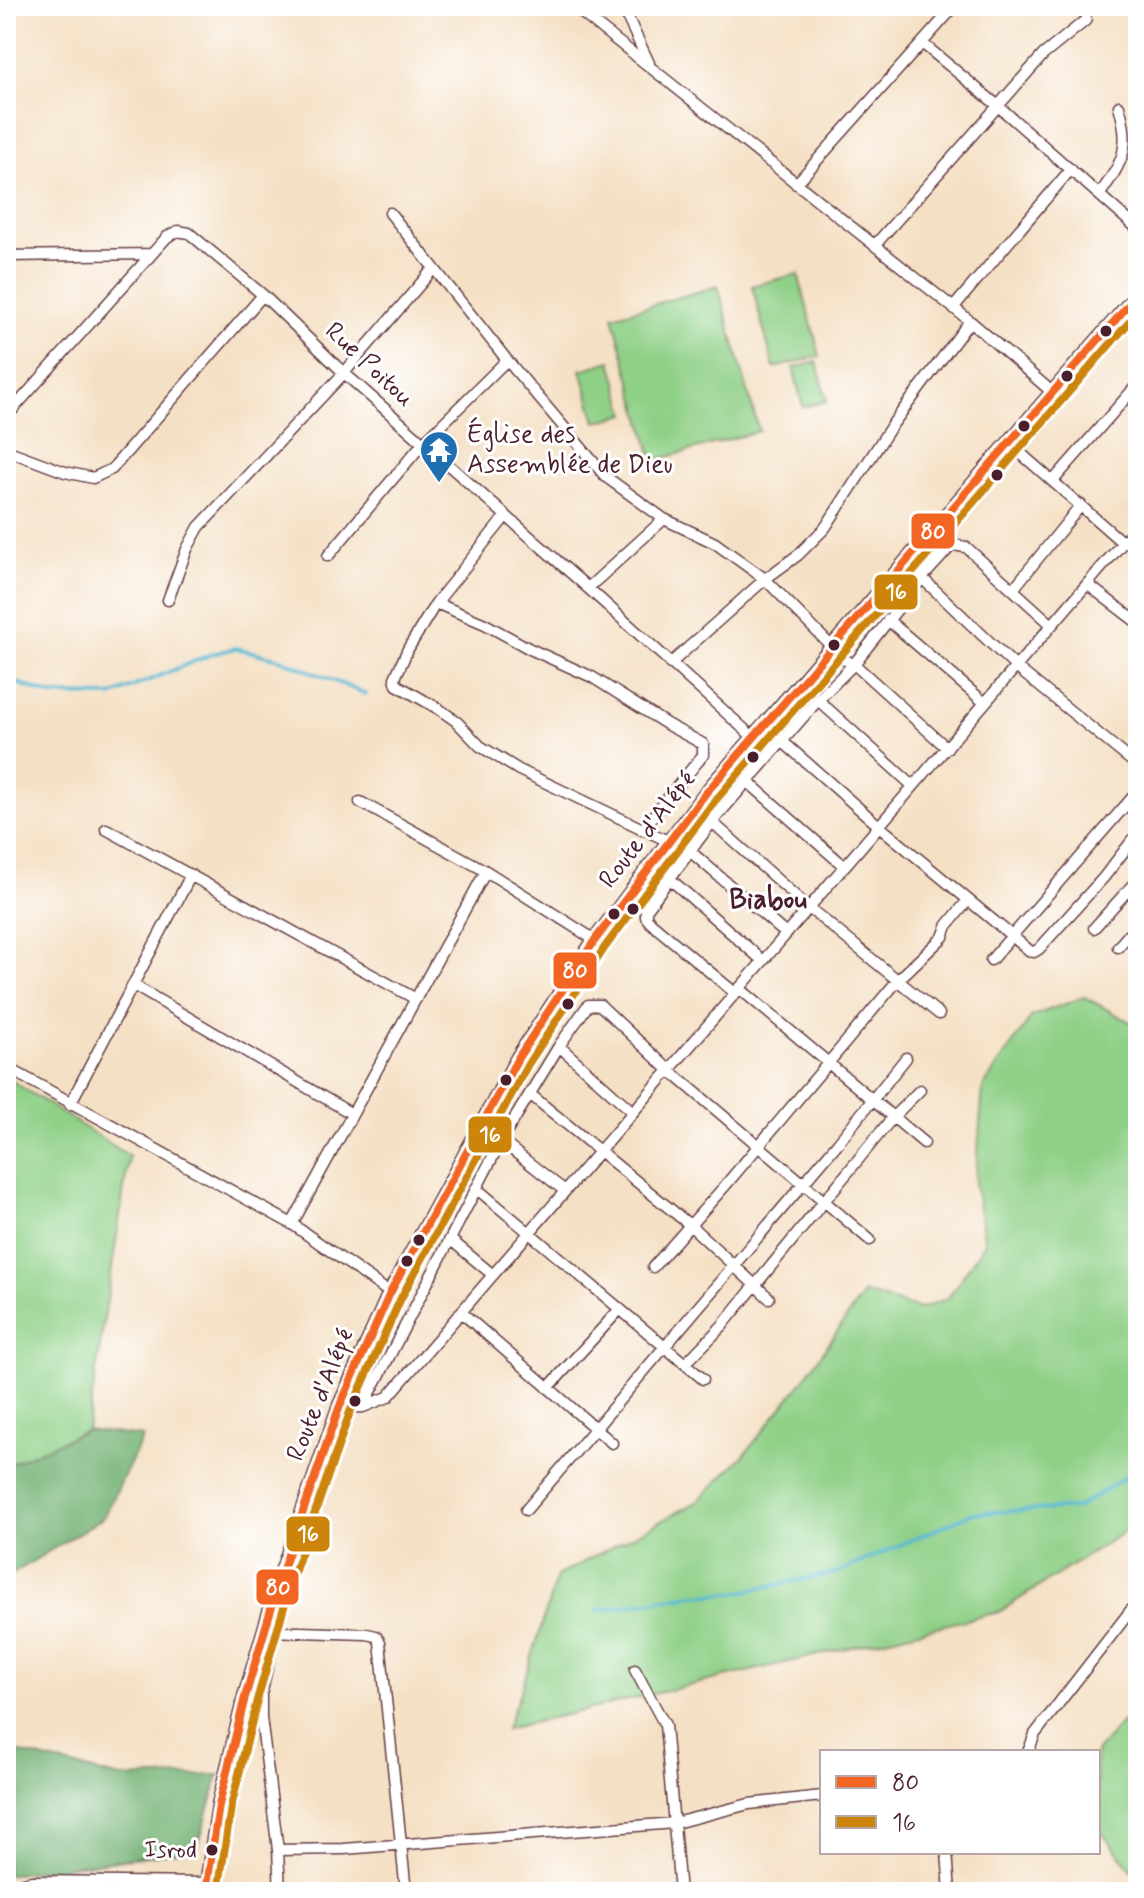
<svg xmlns="http://www.w3.org/2000/svg" width="1144" height="1898" font-family="Mynerve,sans-serif">
<style>
.green{fill:#8fd087;stroke:#6c7859;stroke-width:2}
.forest{fill:#73b274;stroke:#5e6850;stroke-width:2}
.lines{fill:none;stroke-linecap:round;stroke-linejoin:round}
.stream{stroke:#51b5cf;stroke-width:4}
.street-casing{stroke:#643c42;stroke-width:13}
.secondary-casing{stroke:#643c42;stroke-width:17}
.street{stroke:#fff;stroke-width:10}
.secondary{stroke:#fde4d1;stroke-width:14}
.bus-1-casing{stroke:#fff;stroke-width:14}
.bus-2-casing{stroke:#fff;stroke-width:14}
.bus-1{stroke:#f26522;stroke-width:8}
.bus-2{stroke:#cc840b;stroke-width:8}
.bus-dot{fill:#4a1f2b;stroke:#fff;stroke-width:3}
.labels{text-anchor:middle;dominant-baseline:central;stroke-width:6;stroke-linejoin:round;paint-order:stroke}
.bus-label{font-size:24px;fill:#4a1f2b;stroke:#fff;text-anchor:end}
.street-label{font-size:26px;fill:#4a1f2b;stroke:#fff}
.poi-label{font-size:26px;fill:#4a1f2b;stroke:#fff;text-anchor:start}
.neighbourhood-label{font-size:28px;font-weight:bold;fill:#4a1f2b;stroke:#fff}
.line-badge{stroke:#fff;stroke-width:3}
.badge-label{font-size:22px;text-anchor:middle;font-weight:bold;fill:#fff}
</style>
<rect width="100%" height="100%" fill="#fff"/>
<filter id="ink" filterUnits="userSpaceOnUse"><feTurbulence type="fractalNoise" baseFrequency=".0125" numOctaves="2"/><feDisplacementMap in="SourceGraphic" scale="16" xChannelSelector="R" yChannelSelector="G"/><feConvolveMatrix kernelMatrix="1 2 1 2 8 2 1 2 1" color-interpolation-filters="sRGB"/></filter>
<filter id="wash" filterUnits="userSpaceOnUse"><feTurbulence type="fractalNoise" baseFrequency=".006" numOctaves="4" result="noise"/><feDisplacementMap in="SourceGraphic" scale="32" xChannelSelector="R" yChannelSelector="G"/><feGaussianBlur stdDeviation="1.8" result="paint"/><feColorMatrix in="noise" values="0 0 0 0 0 0 0 0 0 0 0 0 0 0 0 0 0 1.4 0 .05"/><feComposite in="paint" operator="in"/></filter>
<g filter="url(#wash)">
<rect width="100%" height="100%" fill="#f4e0c4"/>
<!-- green -->
<path class="green" d="M798,274L820,356L774,368L752,286Z
M718,286L759,431L653,461L613,316Z
M611,361L626,414L596,422L581,370Z
M817,362L827,401L803,407L793,368Z
M1084,997L1138,1026V1523L999,1612L506,1729L524,1682L557,1576L697,1502L744,1455L802,1382L864,1293L920,1309L948,1298L985,1243L975,1185L983,1087L1032,1016Z
M6,1077L129,1156L87,1430L6,1466Z
M1138,1704V1878L1098,1828L1096,1752Z"/>
<!-- forest -->
<path class="forest" d="M87,1430L143,1437L104,1517L6,1578V1466Z
M6,1749L121,1778L219,1775L197,1849L6,1875Z"/>
<g class="lines">
<!-- stream -->
<path class="stream" d="M6,679L51,695L111,696L212,654L236,648L280,659L366,694
M597,1610L693,1595L735,1593L836,1573L973,1513L1077,1508L1138,1469"/>
</g>
</g>
<g filter="url(#ink)">
<g class="lines">
<!-- street casing -->
<g class="street-casing">
<path id="street" d="M573,6L970,321L1052,392
M622,6L649,63
M922,43L997,105L1138,229
M796,184L955,6
M1100,194C1124,160 1131,146 1119,106
M390,213L507,360L606,477L664,519L715,543L765,579L833,648
M875,245L1043,55L1086,20
M6,256L152,254
M953,308L1071,169
M6,417L167,237L178,231L189,233L263,295L344,373L588,588L754,738
M1010,444L1123,543
M6,450L65,472L93,478L112,469L263,295
M1053,481L1138,384
M505,517L436,603L485,624L530,649L592,677L668,725L703,744V755L642,830
M328,556L423,443L507,360
M922,578L1016,667L1138,766
M1087,584L1138,623
M588,588L664,519
M1014,588L1081,505
M168,600L187,549L199,527L344,373L434,268
M436,603L408,649L395,678L397,685L439,709L456,721L480,746L519,770L691,852L786,934
M888,620L985,703
M829,653L854,664L947,748
M670,664L765,579L798,555L825,528L892,425L970,321
M818,700L913,786
M782,741L879,826L1030,951L1034,952L1039,949L1104,877L1138,833
M747,781L844,866
M360,802L486,871L595,940
M712,822L809,908L939,1014
M106,829L416,999
M670,879L763,961
M1094,928L1138,879
M1118,947L1138,924
M991,960L1138,791
M133,985L352,1114
M739,988L924,1143
M735,993L651,923L646,917V910L712,822L818,700L854,664L922,578L952,545L966,547L1052,625
M559,1046L633,1112
M6,1067L292,1224L390,1293
M531,1095L691,1226L769,1298
M70,1104L191,875
M501,1141L565,1191
M476,1188L703,1379
M292,1224L486,871
M451,1240L493,1275
M653,1267L724,1187L898,980L943,937L947,926L968,900
M461,1312L612,1443
M685,1364L722,1326L893,1117L920,1090
M548,1388L620,1309
M363,1407L501,1141L559,1046L588,1005H600L669,1070L870,1240
M339,1408L363,1407L388,1397L1138,525
M526,1510L837,1144L906,1058
M265,1631L367,1634L376,1636L380,1642L406,1892
M276,1632L261,1694V1718L278,1850L280,1892
M635,1670L665,1725L680,1892
M1028,1752L1035,1734L1138,1601
M278,1850L344,1849L675,1823L749,1804L822,1796
M947,1852L950,1892
M16,1892L23,1883L32,1881L208,1883"/>
</g>
<!-- secondary casing -->
<g class="secondary-casing">
<path id="secondary" d="M206,1892L219,1805L245,1697L282,1572L339,1408L390,1293L518,1058L595,940L705,794L1138,294"/>
</g>
<!-- street -->
<use href="#street" class="street"/>
<!-- secondary -->
<use href="#secondary" class="secondary"/>
<!-- bus-1 casing -->
<g class="bus-1-casing">
<path id="bus-1" d="M206,1892L219,1805L245,1697L282,1572L339,1408L390,1293L518,1058L595,940L705,794L1138,294"/>
</g>
<!-- bus-2 casing -->
<g class="bus-2-casing">
<path id="bus-2" d="M218,1892L231,1807L257,1700L293,1576L350,1412L401,1298L528,1064L605,947L714,802L1138,312"/>
</g>
<!-- bus-1 -->
<use href="#bus-1" class="bus-1"/>
<!-- bus-2 -->
<use href="#bus-2" class="bus-2"/>
</g>
</g>
<!-- icons -->
<defs>
<g id="temple-pin" transform="scale(2)"><path d="M0 17L-7.5 6A9.5 9.5 0 1 1 7.5 6Z" fill="#1f6fb2" stroke="#fff"/><path d="M0-6L5-2H3V0L6.5 2.5H4V6H1.5V3h-3V6H-4V2.5H-6.5L-3 0V-2H-5Z" fill="#fff"/></g>
</defs>
<g fill-rule="evenodd">
<use href="#temple-pin" x="439" y="450"/>
</g>
<!-- markers -->
<g class="bus-dot">
<circle cx="1106" cy="331" r="7"/>
<circle cx="1067" cy="376" r="7"/>
<circle cx="1024" cy="426" r="7"/>
<circle cx="997" cy="475" r="7"/>
<circle cx="834" cy="645" r="7"/>
<circle cx="753" cy="757" r="7"/>
<circle cx="633" cy="909" r="7"/>
<circle cx="614" cy="914" r="7"/>
<circle cx="568" cy="1004" r="7"/>
<circle cx="506" cy="1080" r="7"/>
<circle cx="419" cy="1240" r="7"/>
<circle cx="407" cy="1261" r="7"/>
<circle cx="355" cy="1401" r="7"/>
<circle cx="212" cy="1850" r="7"/>
</g>
<g class="labels">
<!-- bus labels -->
<g class="bus-label">
<text x="197" y="1850">Isrod</text>
</g>
<!-- street labels -->
<g class="street-label">
<text transform="translate(369 365) rotate(43)">Rue Poitou</text>
<text transform="translate(648 830) rotate(-52)">Route d'Alépé</text>
<text transform="translate(321 1395) rotate(-68)">Route d'Alépé</text>
</g>
<!-- poi labels -->
<g class="poi-label">
<text x="467" y="435">Église des<tspan x="467" dy="30">Assemblée de Dieu</tspan></text>
</g>
<!-- neighbourhood labels -->
<g class="neighbourhood-label">
<text x="768" y="900">Biabou</text>
</g>
</g>
<g class="line-badge">
<rect x="910" y="512" width="46" height="38" rx="8" fill="#f26522"/>
<rect x="873" y="573" width="46" height="38" rx="8" fill="#cc840b"/>
<rect x="552" y="951" width="46" height="39" rx="8" fill="#f26522"/>
<rect x="467" y="1115" width="46" height="39" rx="8" fill="#cc840b"/>
<rect x="285" y="1515" width="46" height="38" rx="8" fill="#cc840b"/>
<rect x="255" y="1568" width="45" height="38" rx="8" fill="#f26522"/>
</g>
<g class="badge-label">
<text x="933" y="539">80</text>
<text x="896" y="599">16</text>
<text x="575" y="978">80</text>
<text x="490" y="1142">16</text>
<text x="308" y="1541">16</text>
<text x="278" y="1595">80</text>
</g>
<!-- margin -->
<rect width="1144" height="1898" fill="none" stroke="#fff" stroke-width="32"/>
<!-- legend -->
<rect x="820" y="1750" width="280" height="104" fill="#ffffff" stroke="#b7a5aa" stroke-width="2"/>
<rect x="836" y="1776" width="40" height="12" fill="#f26522" stroke="#b7a5aa" stroke-width="2"/>
<text x="892" y="1790" font-size="24" fill="#4a1f2b">80</text>
<rect x="836" y="1816" width="40" height="12" fill="#cc840b" stroke="#b7a5aa" stroke-width="2"/>
<text x="892" y="1830" font-size="24" fill="#4a1f2b">16</text>
</svg>
